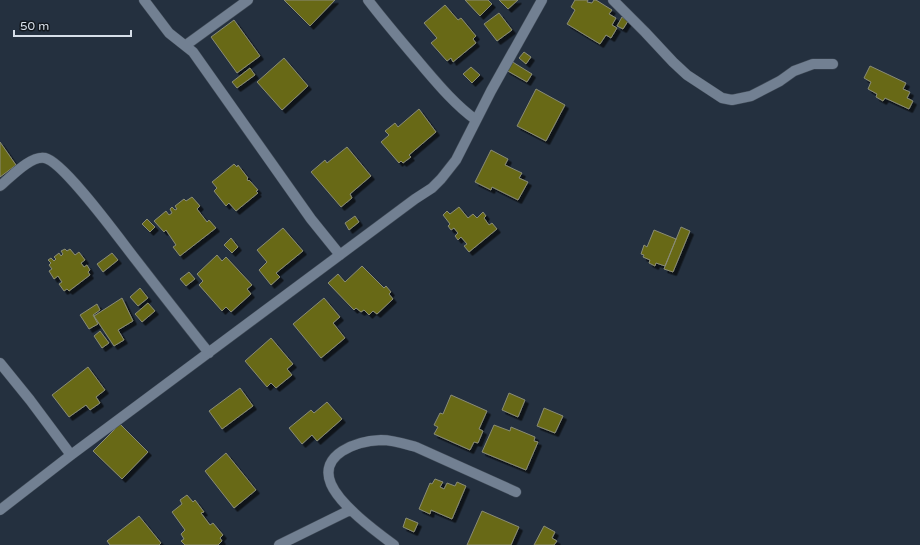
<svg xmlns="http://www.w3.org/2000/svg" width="920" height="545" font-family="'Varela Round',sans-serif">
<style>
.building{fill:#686916;stroke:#8a8c76;filter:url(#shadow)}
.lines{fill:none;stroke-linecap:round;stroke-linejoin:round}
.street-casing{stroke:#414b58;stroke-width:11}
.street{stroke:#728092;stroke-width:10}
</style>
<defs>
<filter id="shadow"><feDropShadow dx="3.5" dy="3.5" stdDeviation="0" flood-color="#0009"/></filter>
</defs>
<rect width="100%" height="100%" fill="#24303f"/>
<!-- building -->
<path class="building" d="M284,0H335L310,26Z
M465,0H488L492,4L480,16Z
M499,0H518L508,9Z
M575,0H588L587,2L592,3L594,0H596L612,10L609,14L616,18L612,25L617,28L611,38L606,35L600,44L567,24L575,10L571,7Z
M445,5L458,20L461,18L476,36L473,39L476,43L453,62L451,58L447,61L431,43L437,38L424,23Z
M499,13L512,30L497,41L484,24Z
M622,17L628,21L623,29L617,26Z
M234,20L260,56L237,73L211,37Z
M524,52L531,57L526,64L519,58Z
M284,58L308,86L282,110L257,82Z
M511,61L532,74L527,82L506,70Z
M870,66L906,83L903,89L910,92L907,98L913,101L909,109L885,98L883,101L876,97L877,94L868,89L871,82L864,78Z
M471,67L480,75L472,83L463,74Z
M250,68L255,75L237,88L232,82Z
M536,89L565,105L546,141L517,126Z
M419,109L436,132L409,155L411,157L403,163L401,161L399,163L381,142L389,135L385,131L395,123L398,127Z
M0,142L16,165L0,177Z
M347,147L371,176L350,194L352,198L341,207L311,172L325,160L327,163Z
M491,150L508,159L505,165L522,173L519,178L528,182L518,200L492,187L491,190L475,182Z
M234,164L237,167L238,165L248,178L247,179L248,181L249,180L258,190L256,191L258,193L236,211L229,203L226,206L214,191L217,188L212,182Z
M192,197L200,206L197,209L207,222L209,220L216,228L180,256L173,247L176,245L166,230L164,232L154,221L166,211L169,215L172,213L170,209L172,207L175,210L177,209L175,206L184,199L186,201Z
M459,207L468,218L473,214L477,218L483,212L486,216L484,218L489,225L492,223L497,229L469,252L464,246L467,244L461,237L458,240L455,236L458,233L454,228L451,230L448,226L450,224L443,215L447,211L450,214Z
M355,216L359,222L349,230L345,223Z
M147,219L155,227L150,232L142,224Z
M681,227L690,231L673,272L664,269Z
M283,228L303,251L276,273L280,277L271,285L259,270L267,262L257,250Z
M654,230L676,239L665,266L656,263L655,266L649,263L650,260L643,257L644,255L641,254L644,245L647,247Z
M231,238L238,247L232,253L224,245Z
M65,249L67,251L70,249L75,255L79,252L85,260L81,263L84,267L87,265L90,270L88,272L90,275L69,291L67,289L64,291L59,284L62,282L58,276L54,279L49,271L52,269L49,265L51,263L48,260L51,258L54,261L56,259L54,257L59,253L61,256L63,254L61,251Z
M112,253L118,260L103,272L97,264Z
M217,255L222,261L226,257L252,285L247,289L251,294L231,312L226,307L222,311L199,285L203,281L197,274Z
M362,266L384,288L386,286L391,292L389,294L393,299L377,314L373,311L369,315L364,310L361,312L356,308L354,310L328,283L338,274L345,282Z
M189,272L195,279L186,286L180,279Z
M140,288L148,298L138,306L130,297Z
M122,298L133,321L118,330L124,340L114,346L94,316Z
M324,298L340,317L333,323L345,338L321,358L293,324Z
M148,303L155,311L142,322L135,314Z
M97,304L100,310L93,315L98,324L89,329L80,315Z
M100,331L109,343L102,348L94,336Z
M271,338L293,364L287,369L292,375L276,388L271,383L267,387L245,361Z
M88,367L105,390L96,397L100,403L90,410L86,405L69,417L52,395Z
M240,388L253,406L222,429L209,411Z
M509,393L525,400L518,417L502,410Z
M451,395L487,411L479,429L483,431L478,443L474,442L470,450L434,434L438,427L434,425L440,413L443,414Z
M327,402L342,419L317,441L312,435L302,444L289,428L311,410L314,413Z
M544,408L563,416L555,433L537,426Z
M120,424L148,452L122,479L93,451Z
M494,425L510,431L511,427L535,437L534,441L538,442L526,470L482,452Z
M226,453L256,490L234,508L205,471Z
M435,479L443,482L440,487L444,489L447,483L455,486L457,482L466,486L452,519L431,510L430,514L419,509L430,483L432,484Z
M187,495L193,502L195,500L204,512L201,513L210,525L213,523L223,535L220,538L222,541L218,545H185L181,541L184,539L181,534L185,530L172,512L182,504L180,500Z
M482,511L519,527L511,545H467Z
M139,516L161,543L159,545H110L107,541Z
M406,518L418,523L414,532L403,527Z
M544,526L555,532L552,538L557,541L554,545H534Z"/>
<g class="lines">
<!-- street casing -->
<g class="street-casing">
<path id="street" d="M144,0L169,33L193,52L311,219L340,255
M368,0C384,21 402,42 419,62C437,83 454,104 476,120
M613,0L645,32L673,62L687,75L722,98L732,100L751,96L780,81L794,71L813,64H833
M186,45L248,0
M0,186C11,177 31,155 45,158C64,162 121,241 136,260C160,291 184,322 209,353
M0,363L30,400L71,455
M0,510L71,455L415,199L432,188L441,179L456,160L491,91L542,0
M279,545L350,510
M394,545C375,531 340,505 331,484C318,454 357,441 381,440C393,440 405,444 416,447L516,492"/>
</g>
<!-- street -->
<use href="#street" class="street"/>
</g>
<!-- scale -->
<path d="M14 30v6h117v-6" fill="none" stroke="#d6dee8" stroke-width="2"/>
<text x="20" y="30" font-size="12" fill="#d6dee8" stroke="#12181e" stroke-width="3" paint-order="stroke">50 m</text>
</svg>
